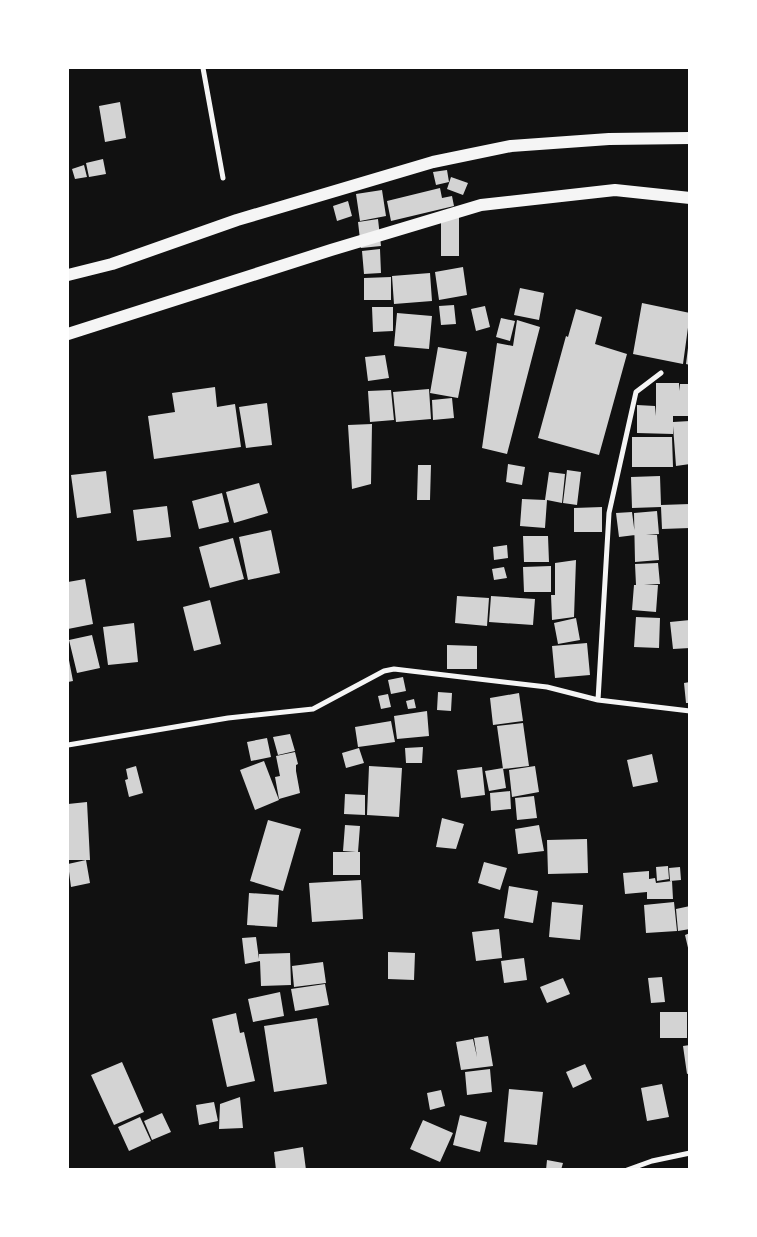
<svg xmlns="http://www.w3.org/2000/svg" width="757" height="1237" font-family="'Titillium Web',sans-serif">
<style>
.building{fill:#d3d3d3}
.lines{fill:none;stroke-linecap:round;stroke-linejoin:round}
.minor{stroke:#f5f5f5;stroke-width:5}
.primary{stroke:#f5f5f5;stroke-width:12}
</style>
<rect width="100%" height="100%" fill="#111"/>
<!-- building -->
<path class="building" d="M120,102L126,138L105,142L99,106Z
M103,159L106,174L89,177L86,163Z
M84,165L87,177L75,179L72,169Z
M447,170L449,182L436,185L433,172Z
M451,177L468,183L463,195L447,189Z
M440,188L442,198L452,196L454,206L391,221L387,201Z
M382,190L386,216L360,221L356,194Z
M348,201L352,216L337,221L333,206Z
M441,214H459V256H441Z
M378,219L381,246L361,248L358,222Z
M380,249L381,273L364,274L362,251Z
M463,267L467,295L439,300L435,272Z
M430,273L432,301L394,304L392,276Z
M391,277V300H364V278Z
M520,288L544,293L539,320L514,315Z
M642,303L690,313L683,364L633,354Z
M454,305L456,324L441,325L439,306Z
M485,306L490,327L476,331L471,309Z
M372,307H393V331L373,332Z
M576,309L602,317L595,344L627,354L599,455L538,438L566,336L568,337Z
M397,313L432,316L429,349L394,346Z
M501,318L515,321L510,341L496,337Z
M517,320L540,327L507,454L482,448L497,343L513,346Z
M438,347L467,352L458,398L430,393Z
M688,348H690V365L686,364Z
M385,355L389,378L368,381L365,357Z
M656,383H679V391L680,384H690V416H673V422L690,421V464L676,466L673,426V434L637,433V405L655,406L656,416Z
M215,387L217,407L235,404L241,447L154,459L148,416L175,412L172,393Z
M429,389L431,419L396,422L393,392Z
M391,390L394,420L370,422L368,391Z
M452,398L454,418L433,420L432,400Z
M267,403L272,445L246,448L239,407Z
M372,424L371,484L352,489L348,425Z
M632,437H672L673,467H632Z
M508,464L525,467L522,485L506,482Z
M418,465H431L430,500H417Z
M567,470L581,472L577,505L563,503Z
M106,471L111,513L77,518L71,475Z
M549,472L565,474L562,503L547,500L545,528L520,526L522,499L545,500Z
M660,476L661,505L690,504V528L662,529L661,507L632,508L631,477Z
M259,483L268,513L234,523L226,492Z
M222,493L229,522L199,529L192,501Z
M167,506L171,537L137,541L133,510Z
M602,507V532H574V508Z
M657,511L659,534L646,535H657L659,560L635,562L634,513Z
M632,512L635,535L619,537L616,513Z
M271,530L280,573L248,580L239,537Z
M523,536H548L549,562H524Z
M233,538L244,579L210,588L199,547Z
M507,545L508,558L494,560L493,547Z
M576,560L574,617L552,620L551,595H555V563Z
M658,563L660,584H644L658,585L656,612L632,610L634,585H636L635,564Z
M551,566V592H524L523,567Z
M504,567L507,578L494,580L492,569Z
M85,579L93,624L68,629V582Z
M457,596L489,598L487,626L455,623Z
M491,596L535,599L533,625L489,622Z
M210,600L221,644L194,651L183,607Z
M636,617L660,618L659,648L634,647Z
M576,618L580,640L558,644L554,623Z
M690,620V648L673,649L670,622Z
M134,623L138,662L108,665L103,627Z
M92,635L100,668L77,673L69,640Z
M587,643L590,675L555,678L552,646Z
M447,645L477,646V669H447Z
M68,655L73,681L68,682Z
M403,677L406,691L391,694L388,680Z
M690,682V703H686L684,683Z
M438,692L452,693L451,711L437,710Z
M519,693L523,721L493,725L490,698Z
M388,694L391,707L381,709L378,696Z
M414,699L416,708L408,709L406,701Z
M427,711L429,736L397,739L394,716Z
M391,721L395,742L358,747L355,727Z
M523,723L529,766L503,769L497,726Z
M290,734L295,751L278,755L273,737Z
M267,738L271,757L251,761L247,742Z
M423,747L422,763H406L405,748Z
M359,748L364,763L346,768L342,753Z
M295,752L298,764L296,765V771L300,793L279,799L275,777L280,776L276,756Z
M652,754L658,782L633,787L627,760Z
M264,761L279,800L255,810L240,770Z
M136,766L143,793L129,797L125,780L128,779L126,769Z
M369,766L402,768L399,817L367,815Z
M535,766L539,792L512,797L509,770Z
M482,767L485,795L461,798L457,770Z
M503,768L506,788L489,791L485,771Z
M510,791L511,809L491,811L490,793Z
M345,794L365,795V815L344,814Z
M534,796L537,818L517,820L515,798Z
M87,802L90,860H68V804Z
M442,818L464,824L456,849L436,847Z
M268,820L301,829L283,891L250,881Z
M345,825L360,826L358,852H360V875H333V852H356L343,851Z
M539,825L544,851L518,854L515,829Z
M587,839L588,873L548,874L547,840Z
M86,860L90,883L71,887L68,864Z
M484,862L507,868L500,890L478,883Z
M668,866L669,879L657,881L656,867Z
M680,867L681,880L670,881L669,868Z
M649,871V879L655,878L656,883L672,881L673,899H647V892L625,894L623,873Z
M361,880L363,919L312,922L309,883Z
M509,886L538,891L533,923L504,918Z
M249,893L279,895L277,927L247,925Z
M552,902L583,905L580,940L549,937Z
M674,902L677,931L646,933L644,905Z
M690,906V929L678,931L676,909Z
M499,929L502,958L476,961L472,932Z
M690,933V952H689L685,935Z
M256,937L259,959V954L290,953L291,985L261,986L260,961L245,964L242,938Z
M388,952L415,953L414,980L388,979Z
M524,958L527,980L504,983L501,961Z
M323,962L326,983L294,987L292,966Z
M662,977L665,1002L651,1003L648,978Z
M563,978L570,994L547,1003L540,987Z
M325,984L329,1005L295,1011L291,989Z
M280,992L284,1016L253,1022L248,999Z
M660,1012H687V1038H660Z
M236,1013L240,1033L244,1032L255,1081L227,1087L212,1019Z
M317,1018L327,1084L274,1092L264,1026Z
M488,1036L493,1066L461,1070L456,1042L473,1039L477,1057L474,1038Z
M690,1045V1073L687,1074L683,1046Z
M122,1062L144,1112L114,1125L91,1075Z
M585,1064L592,1079L573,1088L566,1072Z
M490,1069L492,1092L467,1095L465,1072Z
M662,1084L669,1117L647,1121L641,1088Z
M509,1089L543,1092L537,1145L504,1142Z
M441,1090L445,1106L430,1110L427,1093Z
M240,1097L243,1128L219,1129L220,1104Z
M214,1102L218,1121L199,1125L196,1105Z
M162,1113L171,1132L152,1140L144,1121Z
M460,1115L487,1122L480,1152L453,1145Z
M140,1117L151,1141L129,1151L118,1127Z
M423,1120L453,1133L440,1162L410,1149Z
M303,1147L306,1170H276L274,1152Z
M547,1160L563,1163L561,1170H546Z"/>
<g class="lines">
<!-- minor -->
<path class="minor" d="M203,68L223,178
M598,700L609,513L636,392L661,373
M68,745L228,718L313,709L384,671L394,669L547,687L598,700L690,711
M627,1170L652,1161L690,1153"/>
<!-- primary -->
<path class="primary" d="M68,275L112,264L237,220L433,162L511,146L609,139L690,138
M68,334L331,250L481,205L615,190L690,198"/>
</g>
<!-- border -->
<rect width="757" height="1237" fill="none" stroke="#ffffff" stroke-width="138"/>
</svg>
